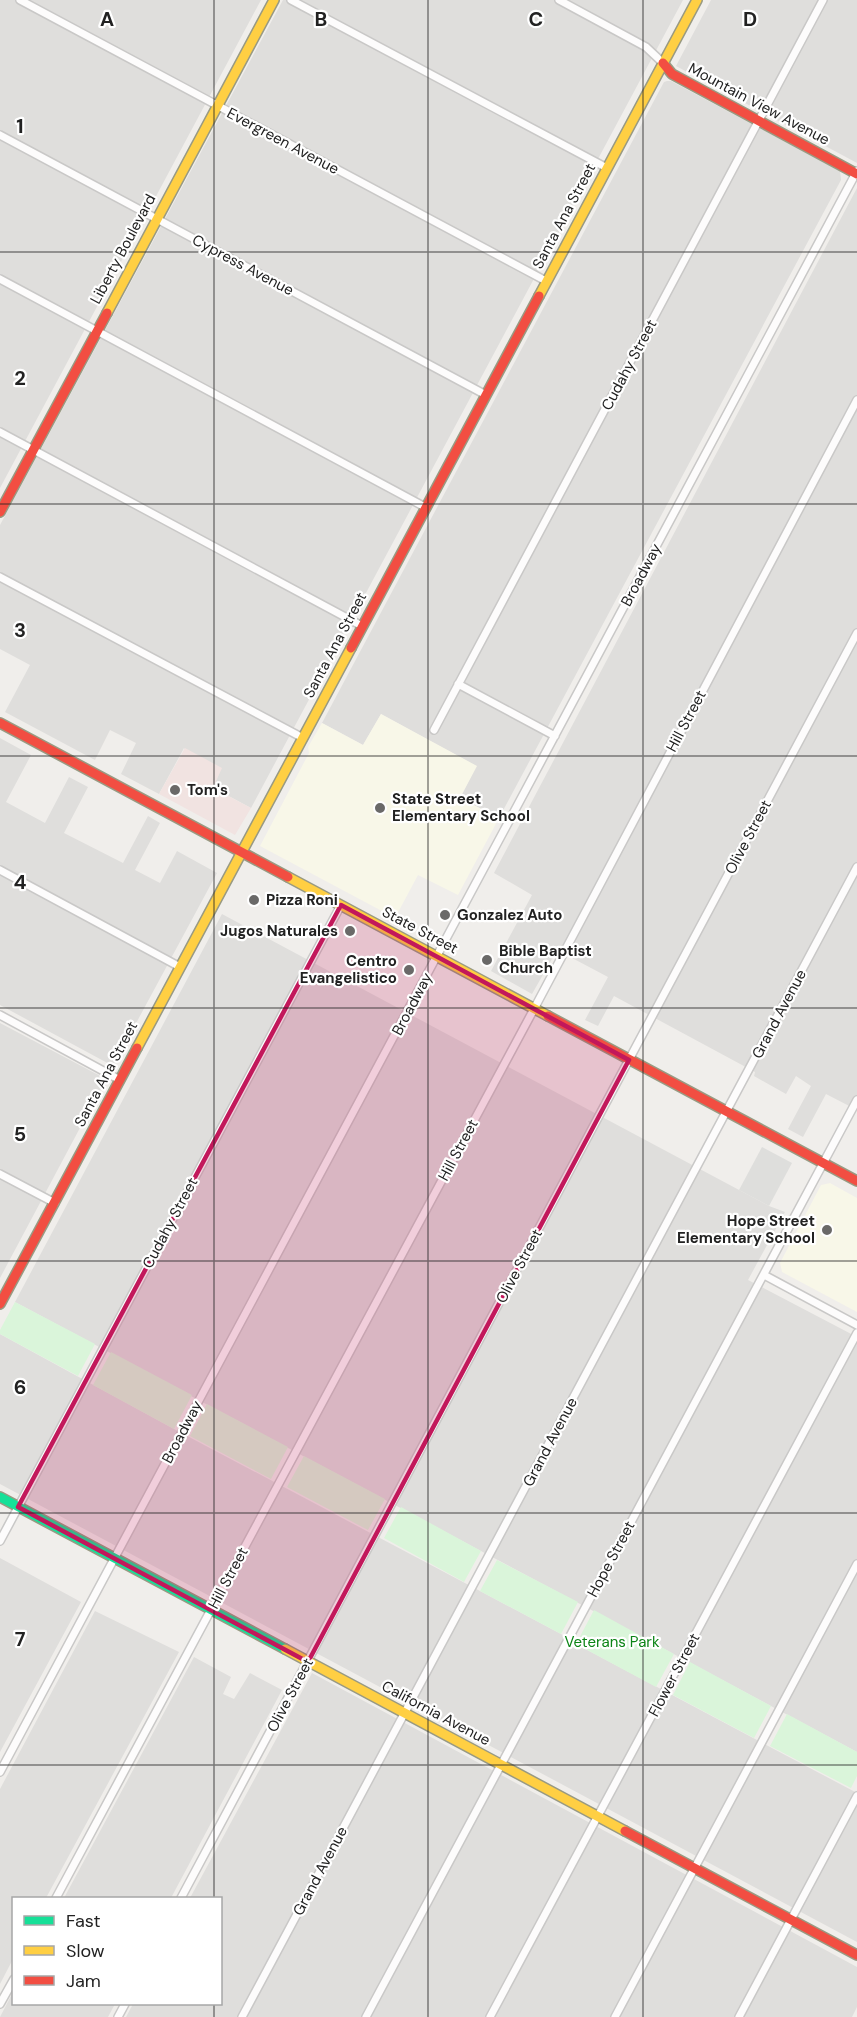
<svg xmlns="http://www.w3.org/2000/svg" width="857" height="2017" font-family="'DM Sans',sans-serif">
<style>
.residential{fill:#dfdedc}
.commercial{fill:#f1e3e1}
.education{fill:#f8f7e8}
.religious{fill:#dededc}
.park{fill:#daf5da}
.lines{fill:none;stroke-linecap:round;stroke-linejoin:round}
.street-casing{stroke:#c9c8c7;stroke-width:10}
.fast-casing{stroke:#999a82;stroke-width:12}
.slow-casing{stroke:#999a82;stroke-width:12}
.jam-casing{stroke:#999a82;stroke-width:12}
.street{stroke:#fdfcfc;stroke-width:7}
.fast{stroke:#16e098;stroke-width:9}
.slow{stroke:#ffcf43;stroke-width:9}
.jam{stroke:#f24e42;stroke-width:9}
.marked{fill:#c2185b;fill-opacity:0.2;stroke:#c2185b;stroke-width:4.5;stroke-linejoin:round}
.grid{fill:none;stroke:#222;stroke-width:1.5;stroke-opacity:0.55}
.poi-dot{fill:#6a6968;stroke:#fff;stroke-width:2}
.labels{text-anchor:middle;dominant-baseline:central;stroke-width:4.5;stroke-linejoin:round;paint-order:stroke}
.street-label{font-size:15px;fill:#222;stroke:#fff}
.poi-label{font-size:15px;font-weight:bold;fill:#222;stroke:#fff;text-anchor:start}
.park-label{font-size:15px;fill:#0c8416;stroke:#fff}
.grid-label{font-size:20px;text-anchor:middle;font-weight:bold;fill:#222;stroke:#fff;stroke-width:4.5;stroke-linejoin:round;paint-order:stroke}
</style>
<rect width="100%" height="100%" fill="#f0eeeb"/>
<!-- residential -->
<path class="residential" d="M0,0H261L0,488Z
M283,0H683L251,808L212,787L184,748L159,794L121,774L136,743L110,730L95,760L5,712L30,665L0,649V525Z
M711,0H857V163L676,66Z
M667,81H671L840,171L841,180L499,818L460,798L476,766L381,714L363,745L322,723L664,82Z
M857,188V1110L826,1094L803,1137L788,1129L811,1086L796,1076L786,1094L754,1076L755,1072L614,996L598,1026L585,1020L608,977L557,950L532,994L491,971L532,895L494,873Z
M0,738L31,755L6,802L45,823L69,777L88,787L64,833L123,863L148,816L160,823L135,870L160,883L177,851L217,873L113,1066L0,1005Z
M222,914L769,1206L785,1212L748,1280L857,1337V1752L15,1302Z
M0,1023L106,1079L0,1278Z
M0,1334L174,1429L480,1591L561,1634L576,1644L857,1793V1942L0,1484Z
M0,1558L81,1602L0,1752Z
M95,1611L179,1652L46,1898H14L13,1959L0,1984V1789Z
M194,1657L231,1677L223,1694L234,1699L250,1673L282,1690L171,1898H64Z
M312,1673L857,1967V2007L852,2017H126L133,2004H220V1898H190Z
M13,1992L14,2004H115L108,2017H0Z"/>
<!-- commercial -->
<path class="commercial" d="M185,748L222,768L213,788L251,808L235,835L159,794Z"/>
<!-- education -->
<path class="education" d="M381,714L477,766L460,798L499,818L458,895L418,875L395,918L260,846L309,753L308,747L322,723L363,745Z
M830,1183L857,1198V1312L782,1272L780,1263L821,1185Z"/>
<!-- religious -->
<path class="religious" d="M762,1147L792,1163L769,1206L739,1190Z"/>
<!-- park -->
<path class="park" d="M15,1302L95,1344L78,1376L0,1334V1330Z
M111,1352L192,1395L174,1429L93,1385Z
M207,1404L288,1447L271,1479L190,1436Z
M304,1456L385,1499L368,1530L287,1487Z
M401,1507L481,1551L464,1582L384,1538Z
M497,1560L578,1602L561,1634L480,1591Z
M594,1610L674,1654L656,1687L576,1644Z
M690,1662L771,1706L754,1738L673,1695Z
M787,1714L857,1752V1776L851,1788L770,1746Z"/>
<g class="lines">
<!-- street casing -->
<g class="street-casing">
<path id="street" d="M20,0L546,281
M291,0L607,168
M559,0L646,47L663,63
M0,135L486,395
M0,279L425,507
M0,432L362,626
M0,577L303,738
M458,684L555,736
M434,730L823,0
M0,870L180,967
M0,1015L120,1080
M0,1174L55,1203
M764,1275L857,1325
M0,1541L341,905
M0,1772L857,171
M56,1898L534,1009L857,400
M181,1898L857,633
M0,2004L14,1979
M118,2017L125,2004
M242,2017L857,867
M366,2017L857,1100
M490,2017L857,1333
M615,2017L857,1564
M739,2017L857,1796"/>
</g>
<!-- fast casing -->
<g class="fast-casing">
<path id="fast" d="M0,1497L285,1649"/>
</g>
<!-- slow casing -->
<g class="slow-casing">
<path id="slow" d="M539,296L697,0
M107,313L274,0
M288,877L548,1016
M137,1048L351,648
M285,1649L625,1831"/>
</g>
<!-- jam casing -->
<g class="jam-casing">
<path id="jam" d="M663,63L672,74L857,174
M0,512L107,313
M351,648L539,296
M0,723L288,877
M548,1016L857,1181
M0,1304L137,1048
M625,1831L857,1955"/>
</g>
<!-- street -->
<use href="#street" class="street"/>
<!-- fast -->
<use href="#fast" class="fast"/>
<!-- slow -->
<use href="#slow" class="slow"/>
<!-- jam -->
<use href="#jam" class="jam"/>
</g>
<!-- marked area -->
<path class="marked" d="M341,905L629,1060L308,1662L18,1507Z"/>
<!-- grid -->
<path class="grid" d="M214,0V1898M428,0V2017M643,0V2017M0,252H857M0,504H857M0,756H857M0,1008H857M0,1261H857M0,1513H857M0,1765H857M214,2004V2017"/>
<!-- markers -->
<g class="poi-dot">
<circle cx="175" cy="790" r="6"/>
<circle cx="380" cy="808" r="6"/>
<circle cx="254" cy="900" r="6"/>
<circle cx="445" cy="915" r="6"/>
<circle cx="350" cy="931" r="6"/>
<circle cx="487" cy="960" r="6"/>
<circle cx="409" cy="970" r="6"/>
<circle cx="827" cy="1230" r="6"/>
</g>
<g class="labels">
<!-- street labels -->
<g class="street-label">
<text transform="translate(759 104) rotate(28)">Mountain View Avenue</text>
<text transform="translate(283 141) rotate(28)">Evergreen Avenue</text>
<text transform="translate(564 216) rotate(-62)">Santa Ana Street</text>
<text transform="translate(123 249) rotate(-62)">Liberty Boulevard</text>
<text transform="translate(243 265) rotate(28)">Cypress Avenue</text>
<text transform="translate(629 365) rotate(-62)">Cudahy Street</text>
<text transform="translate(641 575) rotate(-62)">Broadway</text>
<text transform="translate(335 645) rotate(-62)">Santa Ana Street</text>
<text transform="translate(686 721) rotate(-62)">Hill Street</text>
<text transform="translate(748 837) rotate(-62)">Olive Street</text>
<text transform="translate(420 930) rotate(28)">State Street</text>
<text transform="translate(412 1004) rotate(-62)">Broadway</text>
<text transform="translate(779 1014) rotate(-62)">Grand Avenue</text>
<text transform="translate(106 1074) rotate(-62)">Santa Ana Street</text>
<text transform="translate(458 1150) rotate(-62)">Hill Street</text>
<text transform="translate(170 1223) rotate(-62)">Cudahy Street</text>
<text transform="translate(519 1266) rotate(-62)">Olive Street</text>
<text transform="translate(182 1432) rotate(-62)">Broadway</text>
<text transform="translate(550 1442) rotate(-62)">Grand Avenue</text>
<text transform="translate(611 1559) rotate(-62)">Hope Street</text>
<text transform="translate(228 1578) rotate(-62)">Hill Street</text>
<text transform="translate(674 1675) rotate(-62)">Flower Street</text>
<text transform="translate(290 1695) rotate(-62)">Olive Street</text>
<text transform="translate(436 1713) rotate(28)">California Avenue</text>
<text transform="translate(320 1871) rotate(-62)">Grand Avenue</text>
</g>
<!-- poi labels -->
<g class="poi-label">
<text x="187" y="790">Tom's</text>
<text x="392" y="799">State Street<tspan x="392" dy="17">Elementary School</tspan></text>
<text x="266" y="900">Pizza Roni</text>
<text x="457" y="915">Gonzalez Auto</text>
<text x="338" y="931" text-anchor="end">Jugos Naturales</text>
<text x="499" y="951">Bible Baptist<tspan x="499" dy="17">Church</tspan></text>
<text x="397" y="961" text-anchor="end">Centro<tspan x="397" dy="17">Evangelistico</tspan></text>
<text x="815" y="1221" text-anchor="end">Hope Street<tspan x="815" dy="17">Elementary School</tspan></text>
</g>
<!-- park labels -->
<g class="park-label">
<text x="612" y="1642">Veterans Park</text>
</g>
</g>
<g class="grid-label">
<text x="107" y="26">A</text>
<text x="321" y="26">B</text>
<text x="536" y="26">C</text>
<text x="750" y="26">D</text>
<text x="20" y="133">1</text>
<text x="20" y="385">2</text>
<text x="20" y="637">3</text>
<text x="20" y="889">4</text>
<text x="20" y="1141">5</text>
<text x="20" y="1394">6</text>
<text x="20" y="1646">7</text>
</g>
<!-- legend -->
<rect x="12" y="1897" width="210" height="108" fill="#ffffff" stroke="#a7a7a7" stroke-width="1.5"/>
<rect x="24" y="1916" width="30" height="9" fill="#16e098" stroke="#a7a7a7" stroke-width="1.5"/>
<text x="66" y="1927" font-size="18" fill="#222222">Fast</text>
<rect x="24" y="1946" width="30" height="9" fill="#ffcf43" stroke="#a7a7a7" stroke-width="1.5"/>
<text x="66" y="1957" font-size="18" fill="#222222">Slow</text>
<rect x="24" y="1976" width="30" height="9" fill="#f24e42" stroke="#a7a7a7" stroke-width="1.5"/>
<text x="66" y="1987" font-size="18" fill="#222222">Jam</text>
</svg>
